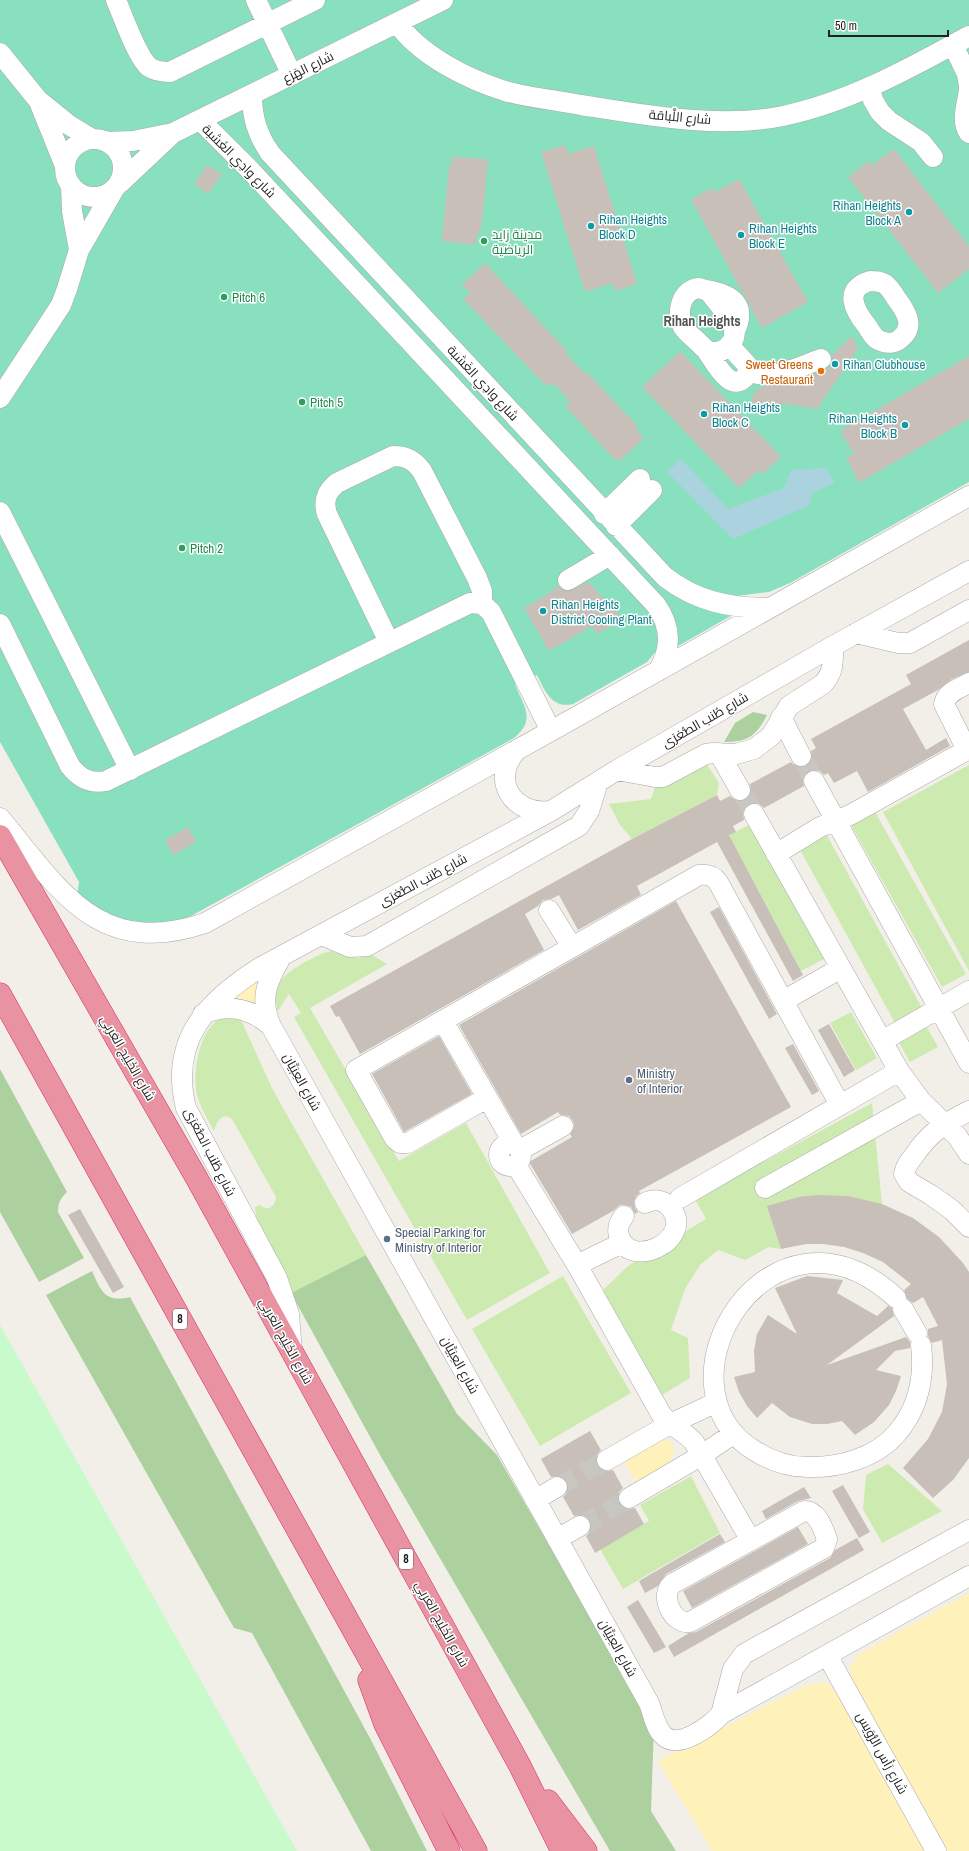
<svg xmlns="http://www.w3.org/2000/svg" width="969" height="1851" font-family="'Archivo Narrow',Cairo,sans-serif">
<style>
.grass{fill:#cdebb0}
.forest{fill:#add19e}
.sand{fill:#fff1ba}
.park{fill:#c8facc}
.pitch{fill:#88e0be}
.water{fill:#aad3df}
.building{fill:#c7bfb8}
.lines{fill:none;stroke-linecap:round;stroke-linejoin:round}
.minor-tunnel{stroke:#c8c6c1;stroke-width:20;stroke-dasharray:20 10;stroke-linecap:butt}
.minor-casing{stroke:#a9a9a9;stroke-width:21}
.highway-casing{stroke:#dc2a67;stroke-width:23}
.minor{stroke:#fff;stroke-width:20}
.highway{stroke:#e892a2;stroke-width:22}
.culture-dot{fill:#0f9aa8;stroke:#fff;stroke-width:1.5}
.leisure-dot{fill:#2e9e5b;stroke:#fff;stroke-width:1.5}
.food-dot{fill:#e8710a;stroke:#fff;stroke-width:1.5}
.service-dot{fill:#5c6f8a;stroke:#fff;stroke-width:1.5}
.labels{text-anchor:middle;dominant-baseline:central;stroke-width:3;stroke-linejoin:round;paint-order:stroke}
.shield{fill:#fff;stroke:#646464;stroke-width:1}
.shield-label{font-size:12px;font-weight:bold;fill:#222}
.street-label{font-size:13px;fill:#222;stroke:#fff}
.culture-label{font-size:13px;fill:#0d838f;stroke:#fff;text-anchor:start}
.leisure-label{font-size:13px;fill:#27864d;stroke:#fff;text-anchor:start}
.food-label{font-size:13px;fill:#c56008;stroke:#fff;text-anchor:end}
.service-label{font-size:13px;fill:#4e5e75;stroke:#fff;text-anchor:start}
.neighbourhood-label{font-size:14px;font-weight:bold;fill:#555;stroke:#fff}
</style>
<rect width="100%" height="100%" fill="#f2efe9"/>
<!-- grass -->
<path class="grass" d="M706,763L719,783L717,795L632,839L620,825L609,804L651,799L656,784Z
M969,765V971L883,812Z
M874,810L966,974L942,987L850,823Z
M753,823L826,958L801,971L729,835Z
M825,832L922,1008L895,1023L798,846Z
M331,951L357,958L372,955L387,964L310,1008L399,1161L466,1123L550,1273L467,1320L294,1017L301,1013L289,994L278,1011C270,985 284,974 305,962C314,958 321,953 331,951Z
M851,1012L877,1058L856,1070L830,1023Z
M229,1015L241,1020L273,1090L366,1255L291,1293L259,1236L255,1207L260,1205L265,1208H270L274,1204L276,1197L232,1119L226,1116C218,1118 217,1123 214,1131C208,1120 200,1107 197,1095C192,1075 199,1031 218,1020C221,1018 225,1017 229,1015Z
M925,1024L938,1047L910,1062L897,1039Z
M872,1103L882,1204L798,1197L768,1206L781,1249L769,1247L745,1260L718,1250L700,1265L685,1289L671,1330L688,1338L690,1378L662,1395L603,1290L628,1266L706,1219L695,1199Z
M563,1276L631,1393L540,1446L472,1329Z
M888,1464L942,1511L882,1543L863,1509L866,1475Z
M691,1476L720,1533L623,1589L600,1549L649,1521L640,1505Z"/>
<!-- forest -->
<path class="forest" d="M753,712L767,715C756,736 748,742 724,742L735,723Z
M0,1069L67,1192C60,1199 58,1203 58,1212L84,1258L39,1282L0,1212Z
M366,1255L457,1414L497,1455L654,1727L651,1811L676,1851H610L380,1455L291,1293Z
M92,1271C101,1291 105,1303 130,1297L371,1740L427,1851H371L252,1633L234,1628L46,1295Z"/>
<!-- sand -->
<path class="sand" d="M260,979L257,1009L228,1000Z
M661,1438C666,1439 671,1440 673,1446C681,1463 647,1475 636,1482L622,1459Z
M969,1593V1851H948L851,1678L850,1667L859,1654Z
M826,1682L840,1696L926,1851H712L658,1761L807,1685Z"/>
<!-- park -->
<path class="park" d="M0,1325L297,1851H0Z"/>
<!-- pitch -->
<path class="pitch" d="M0,0H969V482L790,583L769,592L736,596V613L678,646L677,627L659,629L657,650L647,662L573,704C552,709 545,691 537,675L515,684C523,706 537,719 514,738L191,916L165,925L124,923L77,897L79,882L0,742Z"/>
<!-- water -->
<path class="water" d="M681,459L728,509L784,488L791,470L826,468L835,482L812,494L810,505L733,539L667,472Z"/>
<!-- building -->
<path class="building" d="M565,145L568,154L594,146L637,284L615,291L612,283L585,292L541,152Z
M894,149L969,246V269L938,293L848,177L869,161L872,165Z
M452,157L488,159L483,213L480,233H477L476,245L442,241L449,166H451Z
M207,165L222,174L208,194L194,184Z
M739,179L808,302L762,328L691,199L712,188L715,192Z
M485,263L568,352L566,354L584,373L586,371L639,428L636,430L644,438L620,461L618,458L616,461L565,406L570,401L553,383L550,386L547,383L545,385L463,299L470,293L462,285Z
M852,336L858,349L817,409L786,404L751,406L754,392L764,386L787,383L825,370L830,367L832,361V355Z
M680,351L781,457L763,474L759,470L739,488L642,387Z
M969,356V419L859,483L846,457L854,454L840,431Z
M588,582L623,619L597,634L592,626L549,651L524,608L553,591L552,590L558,586L563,590L569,591Z
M969,640V672L952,679L938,690L903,709L926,750L946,738L950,746L868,792L857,771L834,783L828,773L824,775L820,771L815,770L809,771L804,775L803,781L804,786L764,808L759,804L754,803L749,804L744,809L743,814L744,820L733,826L736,832L729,835L803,975L793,981L717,842L637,886L641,895L578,930L559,895L551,899L543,900L538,906L525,914L544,950L360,1054L339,1016L336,1017L330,1006L632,839L717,795L720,801L730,796L735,800L740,801L745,800L750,795L751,790L750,784L791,762L794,765L800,767L807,766L810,763L812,757L811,751L816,748L811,739L911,684L906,675Z
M188,827L196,842L173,855L165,840Z
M676,901L791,1107L639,1191L640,1193L636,1196L634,1202L635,1208L638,1212L635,1214L631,1207L625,1205H620L613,1211L572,1234L529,1162L572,1137L570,1134L574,1127L573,1121L569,1116L560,1115L558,1112L521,1134L459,1025Z
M719,907L777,1014L769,1019L710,912Z
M829,1024L855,1070L844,1077L818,1030Z
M439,1036L472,1094L404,1132L372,1074Z
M793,1044L819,1091L812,1095L785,1048Z
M818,1195L848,1196L882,1204L913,1218L939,1237L963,1263L969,1272V1458L953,1480L933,1498L903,1468L928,1439L942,1412L947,1384L942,1340L932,1343L928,1336V1329L938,1326L923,1297L913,1303L907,1299L904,1290L911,1284L883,1262L863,1253L844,1247L823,1244H806L781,1249L767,1206L798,1197Z
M80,1209L124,1287L113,1293L68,1215Z
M807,1276L843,1280L837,1293L877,1316L888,1306L892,1308L894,1316L827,1365L906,1337L910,1342V1348L895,1351L876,1370L901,1376L896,1391L889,1405L874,1422L855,1435L842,1421L827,1424H812L790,1417L772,1403L757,1418L747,1406L739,1392L734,1377L755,1372L754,1351L757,1334L768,1315L797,1334L775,1288Z
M590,1431L601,1450L597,1455L596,1460L597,1466L602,1470L607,1471L613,1470L623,1488L619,1492L618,1498L619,1504L624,1508L629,1509L635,1508L644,1524L595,1553L586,1536L590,1532L591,1526L590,1520L586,1516L580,1515L574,1516L563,1497L567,1493L568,1487L567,1481L562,1477L557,1476L551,1477L541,1459Z
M843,1485L870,1532L859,1538L832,1491Z
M804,1487L811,1498L798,1501L766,1519L762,1511Z
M798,1527L808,1544L692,1608L683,1591Z
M720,1534L725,1542L666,1574L658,1586L645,1593L639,1581Z
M857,1538L864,1550L674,1657L668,1646L689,1633L696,1632L830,1558L835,1550Z
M638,1600L666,1647L654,1653L627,1607Z"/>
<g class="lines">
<!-- minor-tunnel -->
<path class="minor-tunnel" d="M801,756L814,781
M740,790L754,814
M557,1487L607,1460
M580,1526L629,1498"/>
<!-- minor casing -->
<g class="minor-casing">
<path id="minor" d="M116,0C123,16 137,57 149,67C155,71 162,72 170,72L315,0
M256,0L292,75
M397,23C421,56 467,79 505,91C530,98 556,100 581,105C644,115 720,129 783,116C850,102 910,68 969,36
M953,45L967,74L969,86
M0,53L38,100L69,125L92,139
M870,87L873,100L880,112L889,121L921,142L933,157
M969,88C968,104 960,119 969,133
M252,95C252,117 257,134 270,153L665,577C696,601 729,608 768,608
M40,104L65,166
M200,120L251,171L656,605C671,626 672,649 658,671
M65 168a29 29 0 1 1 58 0a29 29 0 1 1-58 0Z
M106,142L133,141L173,133L443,0
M120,183L173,133
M71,185L72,211L79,250
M870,281C876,281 880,281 885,284C890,288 893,293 896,298C905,310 916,326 901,338C896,343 888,344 881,341C874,339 871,332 867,326C854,310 843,289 870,281Z
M699,288C703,289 707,290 710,293C716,300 729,317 733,326C739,338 728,351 716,352C707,353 703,347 698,342C693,337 687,333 683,327C676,312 681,290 699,288Z
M705,290C732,294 748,305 734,333
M707,351C715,362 731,396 747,375L748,366L729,345
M748,371C772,382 798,367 821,359
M0,398L61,305L67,289L79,250L113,191
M0,512L130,770
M604,514L640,479
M616,526L652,490
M568,580L610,555
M0,624L70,766C80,779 91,784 106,781L470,603L482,604L491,612L551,731
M856,633L898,643H910L969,610
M389,642L327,514C323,501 326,492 337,483L393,456C406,456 414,460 422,471L477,578L482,591V604
M781,717L801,756
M518,749C489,778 512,816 551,811
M967,750L944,704C946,692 960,688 969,683
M719,753L740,790
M617,770L655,777H663L706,754L713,753L736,754L754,749L771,736L789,706L823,684C834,672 833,662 833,646
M814,781L969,1063
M754,814L899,1071L921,1101L957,1136L969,1154
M0,818C60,890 98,959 205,923L551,731L969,496
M776,854L820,827L850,815L969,749
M549,910L572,947
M322,935L350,947L367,946L579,826L589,811L598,782
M281,957C267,982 259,998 271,1026L649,1703C653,1713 655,1727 663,1735C677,1751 711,1726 721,1714L969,1576
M783,1001L841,968
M203,1014C229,1003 250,1008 271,1026
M443,1021L514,1144
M882,1041L969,991
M487,1098L408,1143H400L395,1139L356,1070L699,875C707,874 713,875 718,882L840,1105
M969,1111C943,1124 929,1133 913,1157C909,1162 905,1167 904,1174L909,1182L931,1195L952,1210L969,1227
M499 1155a11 11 0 1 1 22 0a11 11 0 1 1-22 0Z
M520,1150L563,1126
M516,1165L577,1265L661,1414C670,1426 684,1431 694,1442L750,1539
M765,1188L921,1101
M680,1198L899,1071
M624,1216C619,1222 617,1229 619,1236C630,1271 693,1240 672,1210C666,1200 655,1198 645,1203
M577,1265L622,1243
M896,1298C770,1182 647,1386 755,1451C771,1461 788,1467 807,1467C839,1468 876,1458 897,1433C919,1407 925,1378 921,1345
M903,1309L917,1333
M292,1352L289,1314L277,1278L186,1108C169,1040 207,1001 261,967L551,811L617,770L833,646L969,571
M607,1460L670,1424L717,1402
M629,1498L702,1455L733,1434
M535,1500L557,1487
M804,1511C817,1510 823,1528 827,1539L824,1548L690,1622C673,1625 659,1596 672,1584Z
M557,1539L580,1526
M827,1655L936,1851
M721,1714L733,1669L744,1654L969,1530"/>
</g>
<!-- highway casing -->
<g class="highway-casing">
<path id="highway" d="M0,836L196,1177L520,1766L562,1851
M0,994L476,1851
M369,1680L385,1724L449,1851
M548,1801L586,1851"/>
</g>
<!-- minor -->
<use href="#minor" class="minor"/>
<!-- highway -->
<use href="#highway" class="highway"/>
</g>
<!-- markers -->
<g class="culture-dot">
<circle cx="909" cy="212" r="4"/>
<circle cx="591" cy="226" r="4"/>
<circle cx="741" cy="235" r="4"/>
<circle cx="835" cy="364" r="4"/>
<circle cx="704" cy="414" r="4"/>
<circle cx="905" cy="425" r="4"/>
<circle cx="543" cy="611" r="4"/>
</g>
<g class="leisure-dot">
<circle cx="484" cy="241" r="4"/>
<circle cx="224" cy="297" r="4"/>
<circle cx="302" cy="402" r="4"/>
<circle cx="182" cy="548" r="4"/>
</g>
<circle class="food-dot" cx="821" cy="371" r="4"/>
<g class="service-dot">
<circle cx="629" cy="1080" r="4"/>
<circle cx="387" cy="1239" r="4"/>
</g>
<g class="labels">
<!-- shield labels -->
<g class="shield">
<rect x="173" y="1309" width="14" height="20" rx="3"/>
<rect x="399" y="1549" width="14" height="20" rx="3"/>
</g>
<g class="shield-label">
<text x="180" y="1319">8</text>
<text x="406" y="1559">8</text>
</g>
<!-- street labels -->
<g class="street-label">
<text transform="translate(308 67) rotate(-26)">شارع الهَزع</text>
<text transform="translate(680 117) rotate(5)">شارع اللَّباقة</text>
<text transform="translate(239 161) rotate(45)">شارع وادِي الغَشبة</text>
<text transform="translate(483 383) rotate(47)">شارع وادِي الغَشبة</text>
<text transform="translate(705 720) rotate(-30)">شارع طُنب الصُّغرَى</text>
<text transform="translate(423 880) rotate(-28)">شارع طُنب الصُّغرَى</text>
<text transform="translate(128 1058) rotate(60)">شارع الخَلِيج العَربِي</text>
<text transform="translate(302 1082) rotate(61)">شارع العِبَيَّان</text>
<text transform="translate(210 1152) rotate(63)">شارع طُنب الصُّغرَى</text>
<text transform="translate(286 1341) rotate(61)">شارع الخَلِيج العَربِي</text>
<text transform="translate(460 1365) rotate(61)">شارع العِبَيَّان</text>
<text transform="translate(442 1624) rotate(61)">شارع الخَلِيج العَربِي</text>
<text transform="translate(618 1648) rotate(61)">شارع العِبَيَّان</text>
<text transform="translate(882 1753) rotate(61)">شارع رَأس الرُّوَيس</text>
</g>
<!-- culture labels -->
<g class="culture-label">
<text x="901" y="205" text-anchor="end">Rihan Heights<tspan x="901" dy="15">Block A</tspan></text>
<text x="599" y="219">Rihan Heights<tspan x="599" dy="15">Block D</tspan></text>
<text x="749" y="228">Rihan Heights<tspan x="749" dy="15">Block E</tspan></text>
<text x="843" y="364">Rihan Clubhouse</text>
<text x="712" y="407">Rihan Heights<tspan x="712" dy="15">Block C</tspan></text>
<text x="897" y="418" text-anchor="end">Rihan Heights<tspan x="897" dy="15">Block B</tspan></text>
<text x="551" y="604">Rihan Heights<tspan x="551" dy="15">District Cooling Plant</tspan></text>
</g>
<!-- leisure labels -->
<g class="leisure-label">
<text x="492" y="234">مدينة زايد<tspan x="492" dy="15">الرياضية</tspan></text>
<text x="232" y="297">Pitch 6</text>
<text x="310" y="402">Pitch 5</text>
<text x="190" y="548">Pitch 2</text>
</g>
<!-- food labels -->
<g class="food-label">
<text x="813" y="364">Sweet Greens<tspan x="813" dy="15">Restaurant</tspan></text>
</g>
<!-- service labels -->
<g class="service-label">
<text x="637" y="1073">Ministry<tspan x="637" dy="15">of Interior</tspan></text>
<text x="395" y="1232">Special Parking for<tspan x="395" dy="15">Ministry of Interior</tspan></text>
</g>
<!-- neighbourhood labels -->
<g class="neighbourhood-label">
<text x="702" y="321">Rihan Heights</text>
</g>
</g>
<!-- scale -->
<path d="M829 30v6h119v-6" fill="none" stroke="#222222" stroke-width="2"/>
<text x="835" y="30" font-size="12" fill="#222222" stroke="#ffffff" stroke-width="3" paint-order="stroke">50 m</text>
</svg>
